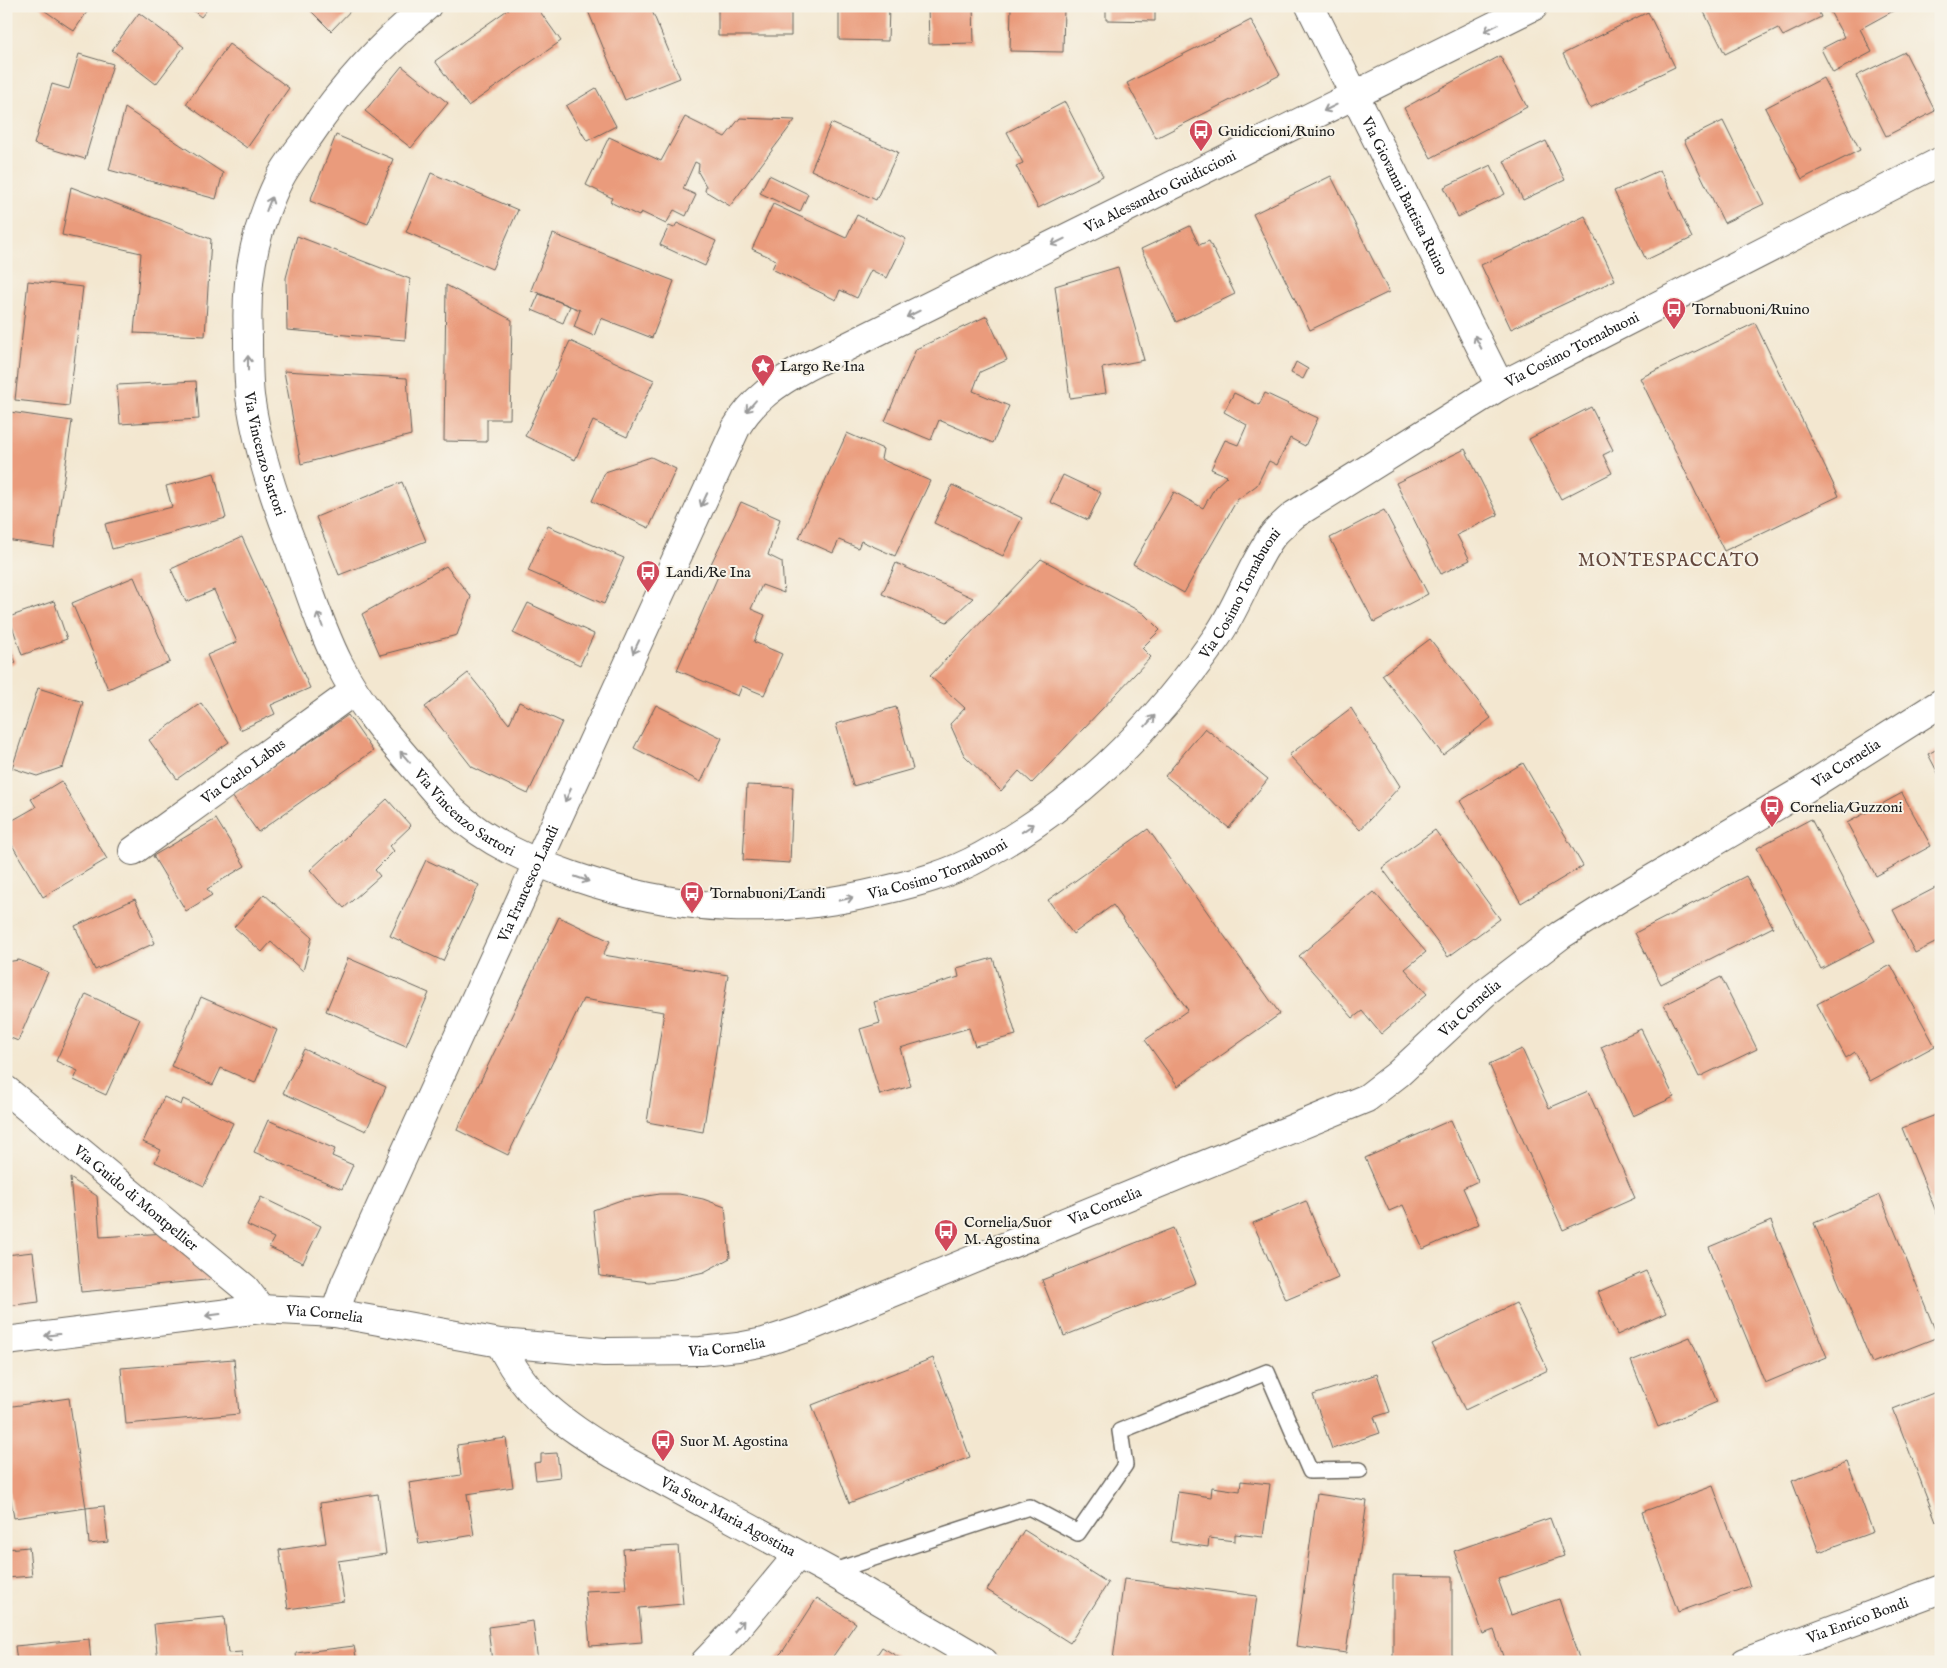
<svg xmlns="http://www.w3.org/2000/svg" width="1947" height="1668" font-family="'IM FELL English',serif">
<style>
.building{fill:#ea9b7b}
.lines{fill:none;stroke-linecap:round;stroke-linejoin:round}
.service-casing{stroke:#67635b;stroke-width:18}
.minor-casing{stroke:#67635b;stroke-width:30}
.tertiary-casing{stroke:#67635b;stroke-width:30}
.service{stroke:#fff;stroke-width:15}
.minor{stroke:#fff;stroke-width:28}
.tertiary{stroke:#fff;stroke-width:28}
.oneway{stroke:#999}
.labels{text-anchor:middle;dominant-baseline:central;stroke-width:4;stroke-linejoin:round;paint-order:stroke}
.poi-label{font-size:15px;fill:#1c1c1c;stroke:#f7f3e8;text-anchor:start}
.street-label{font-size:15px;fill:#1c1c1c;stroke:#f7f3e8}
.quarter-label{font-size:18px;letter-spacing:1px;fill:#64483d;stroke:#f7f3e8}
</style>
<rect width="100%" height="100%" fill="#f7f3e8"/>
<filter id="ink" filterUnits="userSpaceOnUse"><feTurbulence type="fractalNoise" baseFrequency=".02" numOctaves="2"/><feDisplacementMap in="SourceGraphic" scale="10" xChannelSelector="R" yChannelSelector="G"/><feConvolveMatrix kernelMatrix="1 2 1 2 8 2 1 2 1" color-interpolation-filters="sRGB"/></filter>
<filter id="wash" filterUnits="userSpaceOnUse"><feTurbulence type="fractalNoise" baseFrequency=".0096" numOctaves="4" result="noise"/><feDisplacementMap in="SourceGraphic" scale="20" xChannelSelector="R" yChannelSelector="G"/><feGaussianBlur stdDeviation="1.12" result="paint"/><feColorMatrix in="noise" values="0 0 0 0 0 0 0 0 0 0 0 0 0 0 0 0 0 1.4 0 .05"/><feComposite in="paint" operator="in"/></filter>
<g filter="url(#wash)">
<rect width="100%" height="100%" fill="#f3e7d0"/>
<g id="blocks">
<!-- building -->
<path class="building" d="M38,6H91L74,31Z
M187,6H210L201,17Z
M306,6H355L331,31Z
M513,6H536L561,41L468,106L435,61Z
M586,6H650L680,78L625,100Z
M718,6H791V36H718Z
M839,6H889L888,41L839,40Z
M928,6H973L974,43L929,44Z
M1011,6H1064L1063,52L1010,51Z
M1106,6H1155V21L1106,20Z
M1701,6H1816L1821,17L1783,36L1778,28L1725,54Z
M1827,6H1902L1860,29L1872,52L1833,73L1821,49L1844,37Z
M1648,12L1675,67L1590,108L1563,54Z
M139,13L184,47L156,84L112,50Z
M1251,20L1280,75L1156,138L1127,83Z
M229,44L289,88L247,148L186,104Z
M1905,52L1935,111L1886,136L1856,76Z
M79,54L113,64L85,159L34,144L52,84L69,89Z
M1500,56L1527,107L1431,158L1404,108Z
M402,66L448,103L411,148L365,111Z
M1823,78L1860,150L1802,179L1765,108Z
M596,88L616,126L587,141L566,106Z
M1065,102L1103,176L1038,208L1016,166L1023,163L1007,132Z
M125,108L223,173L216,199L109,170Z
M685,117L725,137L740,118L795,120L730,206L705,191L706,186L698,172L699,164L695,162L683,189L696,195L686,216L674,210L666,224L641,212L639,216L610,202L612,198L586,185L609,137L661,161Z
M1723,121L1764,204L1724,223L1684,140Z
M831,123L898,152L876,200L811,170Z
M336,135L393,159L368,224L310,201Z
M1546,141L1565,180L1523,200L1504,161Z
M1491,165L1505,194L1458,217L1444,187Z
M1660,170L1692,238L1646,260L1614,191Z
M431,173L518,210L492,269L406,232Z
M769,175L808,194L800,212L760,193Z
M1331,176L1389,292L1310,330L1253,214Z
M71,187L211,239L205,336L134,333L141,253L62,235Z
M773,204L846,238L857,215L906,239L887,278L871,270L857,298L840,290L836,300L772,269L776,260L752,249Z
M1585,216L1615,280L1511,329L1481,265Z
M677,223L716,241L705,266L660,245L669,226L674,228Z
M1190,226L1199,245L1209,241L1235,294L1176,322L1141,249Z
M553,234L674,281L652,338L601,318L594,336L574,327L580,310L531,290Z
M297,236L410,279L405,340L287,330L286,278Z
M1118,267L1144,360L1102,368L1106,393L1070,398L1055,286Z
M28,281L83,287L69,406L15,400Z
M446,285L512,320L510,419H487V442L444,441Z
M539,294L570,306L563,323L532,310Z
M987,316L1007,360L980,372L973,391L1009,406L993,443L939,420L931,440L885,421L916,349Z
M1755,323L1839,496L1724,551L1640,378Z
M570,341L654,380L627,437L593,421L575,460L525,436Z
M1296,362L1308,369L1303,379L1291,373Z
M284,371L407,378L411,435L301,464Z
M196,381L199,419L120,424L117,385Z
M1234,393L1259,405L1265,393L1318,418L1305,446L1290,438L1277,465L1269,461L1257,485L1237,500L1184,593L1133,564L1174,492L1203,508L1215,487L1227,476L1211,469L1225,440L1238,445L1247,425L1224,412Z
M1591,407L1613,450L1603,455L1612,473L1561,499L1529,439Z
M10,412L72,421L54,547L6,540V442Z
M847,433L883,449L881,459L930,481L895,556L861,541L858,548L839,540L833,553L799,538Z
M1465,449L1498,515L1457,535L1470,560L1441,574L1396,483Z
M651,457L676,469L649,528L592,501L605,472Z
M214,473L226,518L112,549L105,524L172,507L166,486Z
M1063,475L1101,493L1088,520L1050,502Z
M402,482L426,541L339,575L316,517Z
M952,485L1022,518L1003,556L934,523Z
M741,502L780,519L768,555L782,562L784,593L762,585L751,609L765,615L754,642L782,654L764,695L742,686L738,696L677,670L719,574L709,568Z
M1384,510L1428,594L1374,622L1330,538Z
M548,526L624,558L604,604L528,571Z
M242,537L310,688L271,705L275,714L240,730L207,655L237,642L214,590L186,602L171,569Z
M1041,559L1143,613L1160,630L1142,648L1151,657L1032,783L1019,771L1001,791L964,755L950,724L965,708L930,676Z
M896,563L973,598L947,622L882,594Z
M446,566L471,597L457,635L380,655L362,614Z
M134,577L170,662L108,689L72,603Z
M54,601L67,639L22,655L9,617Z
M528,603L594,634L580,665L513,633Z
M1430,639L1491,718L1443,755L1382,675Z
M6,640L16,663L6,666Z
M468,673L509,724L519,702L562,722L528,794L472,767L425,707Z
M38,688L83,702L63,767L37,776L12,768Z
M201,703L229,742L177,779L149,740Z
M656,705L722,738L701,782L634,748Z
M896,707L913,769L853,786L836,724Z
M1351,708L1400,786L1360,830L1289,755Z
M348,715L373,751L258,832L232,796Z
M1205,728L1268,779L1229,828L1165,776Z
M1941,747V779L1928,754Z
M1523,763L1583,866L1521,903L1460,801Z
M61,781L107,859L43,897L6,835V824L36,807L31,799Z
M747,785L793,787L790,863L743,860Z
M1902,793L1931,846L1876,876L1847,823Z
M387,799L411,826L390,846L394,851L375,870L380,876L344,908L310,870Z
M216,819L245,866L207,889L212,895L186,911L153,856Z
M1811,819L1875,941L1821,969L1757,848Z
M1148,829L1280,1014L1178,1086L1145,1040L1188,1010L1113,905L1073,934L1048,900Z
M1435,830L1500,919L1448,957L1382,868Z
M426,860L479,885L443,961L390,936Z
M1746,876L1773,927L1661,984L1635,933Z
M1941,885V940L1915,953L1893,910Z
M1374,892L1426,952L1405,969L1427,994L1381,1034L1362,1011L1353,1018L1299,956Z
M264,894L312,937L303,971L271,942L262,952L234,927Z
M135,899L155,943L95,970L75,926Z
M559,917L610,941L603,955L728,975L703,1132L647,1122L664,1012L583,999L508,1155L457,1130Z
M348,958L429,993L406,1046L326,1011Z
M993,958L1016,1035L975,1046L969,1028L900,1048L911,1086L880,1095L860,1029L880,1023L874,1002L959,977L957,968Z
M19,960L48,972L18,1041L6,1036V962Z
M1891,965L1935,1046L1870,1081L1855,1052L1846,1058L1817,1004Z
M1721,977L1757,1049L1699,1077L1664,1005Z
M86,994L140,1019L106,1095L74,1080L78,1071L56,1061Z
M201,997L277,1030L255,1083L221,1068L213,1085L171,1066Z
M1641,1029L1674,1097L1633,1116L1601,1047Z
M304,1049L386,1087L366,1131L283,1093Z
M1522,1049L1549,1108L1588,1091L1635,1198L1563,1230L1489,1064Z
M164,1097L181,1105L183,1099L233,1123L204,1186L155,1162L161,1150L143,1142Z
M1941,1113V1224L1902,1128Z
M268,1120L335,1149L332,1156L353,1165L342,1189L254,1152Z
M1451,1120L1478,1181L1463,1188L1479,1224L1423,1249L1403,1205L1389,1211L1365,1158Z
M70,1178L97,1196L100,1237L167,1233L216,1279L81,1292Z
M660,1194H679L703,1199L725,1207L730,1258L704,1272L674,1279L649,1282L600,1276L593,1210L621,1200Z
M1880,1195L1938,1337L1872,1363L1814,1223Z
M261,1197L321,1226L303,1263L269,1247L274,1238L247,1225Z
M1306,1201L1338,1278L1286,1300L1253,1223Z
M1771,1221L1827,1357L1765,1383L1709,1247Z
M1173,1228L1196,1283L1064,1336L1042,1280Z
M33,1252L39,1302L6,1306V1255Z
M1646,1271L1666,1313L1617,1335L1598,1292Z
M1516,1303L1548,1370L1465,1410L1432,1344Z
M1690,1337L1717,1402L1658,1427L1631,1361Z
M933,1358L970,1457L849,1503L812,1405Z
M234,1359L239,1414L126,1424L121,1368Z
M1377,1374L1390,1412L1374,1417L1380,1433L1332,1449L1313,1395Z
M1941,1390V1519L1936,1521L1893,1409Z
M69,1398L86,1508L14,1518L6,1468V1407Z
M506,1438L513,1487L467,1494L474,1535L419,1544L409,1483L461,1475L457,1445Z
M557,1453L560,1477L536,1480L534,1463L541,1462V1454Z
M1847,1461L1873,1532L1819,1552L1792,1481Z
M1241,1481L1270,1484L1263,1537L1235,1534V1541L1209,1538L1208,1547L1171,1542L1178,1492L1211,1497L1212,1487L1240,1491Z
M1713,1486L1750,1586L1678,1612L1642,1512Z
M378,1494L386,1554L338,1561L344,1601L288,1609L279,1550L326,1543L320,1503Z
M1317,1494L1367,1501L1346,1653L1296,1646Z
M104,1506L108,1542L89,1544L86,1508Z
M1550,1518L1564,1556L1498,1579L1511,1615L1559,1599L1580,1661L1505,1662L1494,1630L1483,1634L1454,1551Z
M1024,1530L1108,1583L1070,1643L987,1590Z
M678,1546L683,1604L639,1608L642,1642L590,1646L585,1591L626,1589L623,1549Z
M29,1547L32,1576L6,1578V1549Z
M1393,1575L1452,1576V1662H1393Z
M1124,1579L1257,1596L1248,1662H1137L1113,1659Z
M817,1598L856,1623L829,1662H772L783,1651Z
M224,1617L228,1653L242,1652L243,1662H158L154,1624Z
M533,1621L538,1662H492L488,1627Z
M89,1639L91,1662H17L15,1646Z
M354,1646L357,1662H297L296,1653Z
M882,1647L906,1662H872Z"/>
</g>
</g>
<g filter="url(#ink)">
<use href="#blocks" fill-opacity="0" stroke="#67635b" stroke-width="1"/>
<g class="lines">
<!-- service casing -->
<g class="service-casing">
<path id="service" d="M831,1572L1029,1507L1078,1533L1125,1465L1120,1431L1267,1372L1310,1471L1360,1470"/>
</g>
<!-- minor casing -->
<g class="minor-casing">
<g id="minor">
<path id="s1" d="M427,6C381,44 342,87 309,136C301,146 293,157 286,168C274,186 266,209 259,231C249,265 246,302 248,337C248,357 248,376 250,396C257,447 274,498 293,546C308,586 320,627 339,664C359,703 386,735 414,767C427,782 439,797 453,811C488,843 528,860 573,876C677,912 773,917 881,891C916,883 950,874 982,856C1077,805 1155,725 1216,638C1239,606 1250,566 1273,535C1279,528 1287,521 1294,515L1500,386L1941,161"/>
<path id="s2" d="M1310,6L1500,386"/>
<path id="s3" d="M133,851L354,691"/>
<path id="s4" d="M6,1090L245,1288L261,1309"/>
<path id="s5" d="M335,1313L345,1284L736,428C753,399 777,383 806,367L1534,6"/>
<path id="s6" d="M1745,1662L1941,1589"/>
</g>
</g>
<!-- tertiary casing -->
<g class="tertiary-casing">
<g id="tertiary">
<path id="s7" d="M6,1341L261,1309L335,1313L500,1343L604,1352L701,1351L738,1347L764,1342L804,1329L1367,1098L1398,1074L1485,993L1561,935L1618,899L1805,789L1941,703"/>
<path id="s8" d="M500,1343C526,1399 562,1422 613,1454L831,1572L984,1662"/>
<path d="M705,1662L734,1632L798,1555"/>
</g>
</g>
<!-- service -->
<use href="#service" class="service"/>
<!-- minor -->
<use href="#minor" class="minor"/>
<!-- tertiary -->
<use href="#tertiary" class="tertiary"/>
</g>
<!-- one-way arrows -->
<defs><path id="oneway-shaft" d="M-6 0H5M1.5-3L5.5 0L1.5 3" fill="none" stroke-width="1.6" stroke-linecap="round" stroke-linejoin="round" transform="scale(1.25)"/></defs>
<g class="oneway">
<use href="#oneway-shaft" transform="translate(1491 28) rotate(154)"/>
<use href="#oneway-shaft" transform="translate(1330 108) rotate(154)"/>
<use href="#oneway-shaft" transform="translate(269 204) rotate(-69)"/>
<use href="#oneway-shaft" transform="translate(1058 242) rotate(154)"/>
<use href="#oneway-shaft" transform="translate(913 314) rotate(154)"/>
<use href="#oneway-shaft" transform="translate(1478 342) rotate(-117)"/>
<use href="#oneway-shaft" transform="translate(248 363) rotate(-90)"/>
<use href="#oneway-shaft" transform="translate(751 406) rotate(131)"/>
<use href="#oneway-shaft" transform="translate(704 500) rotate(115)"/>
<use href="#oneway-shaft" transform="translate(320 620) rotate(-111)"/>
<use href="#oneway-shaft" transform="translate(636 647) rotate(115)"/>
<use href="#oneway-shaft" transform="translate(1150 721) rotate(-49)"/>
<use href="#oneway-shaft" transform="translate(405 757) rotate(-131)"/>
<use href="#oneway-shaft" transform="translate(568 795) rotate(115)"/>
<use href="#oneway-shaft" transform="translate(1028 828) rotate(-34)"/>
<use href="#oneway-shaft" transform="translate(582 879) rotate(19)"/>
<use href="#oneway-shaft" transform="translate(846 899) rotate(-13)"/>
<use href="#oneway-shaft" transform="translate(213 1315) rotate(173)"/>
<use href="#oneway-shaft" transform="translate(52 1335) rotate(173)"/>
<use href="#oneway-shaft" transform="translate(739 1626) rotate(-50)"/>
</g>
</g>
<!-- icons -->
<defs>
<g id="bus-pin" transform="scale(1.25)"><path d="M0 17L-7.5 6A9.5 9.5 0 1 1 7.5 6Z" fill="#d1495b" stroke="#f7f3e8"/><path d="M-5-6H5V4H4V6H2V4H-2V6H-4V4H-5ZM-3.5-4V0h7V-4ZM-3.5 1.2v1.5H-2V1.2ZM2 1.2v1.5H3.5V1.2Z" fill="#fff"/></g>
<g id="sight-pin" transform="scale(1.25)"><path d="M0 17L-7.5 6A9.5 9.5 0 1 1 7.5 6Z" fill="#d1495b" stroke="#f7f3e8"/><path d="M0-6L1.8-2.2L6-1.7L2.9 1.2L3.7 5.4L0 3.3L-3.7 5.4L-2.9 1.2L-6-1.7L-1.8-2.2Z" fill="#fff"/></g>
</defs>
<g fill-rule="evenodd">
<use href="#bus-pin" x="1201" y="131"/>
<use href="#bus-pin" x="1674" y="309"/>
<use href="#sight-pin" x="763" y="366"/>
<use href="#bus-pin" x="648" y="572"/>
<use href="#bus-pin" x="1772" y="807"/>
<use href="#bus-pin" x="692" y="893"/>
<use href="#bus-pin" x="946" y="1231"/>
<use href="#bus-pin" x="663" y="1441"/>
</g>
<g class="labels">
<!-- poi labels -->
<g class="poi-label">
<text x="1218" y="131">Guidiccioni/Ruino</text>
<text x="1692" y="309">Tornabuoni/Ruino</text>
<text x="780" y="366">Largo Re Ina</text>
<text x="666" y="572">Landi/Re Ina</text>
<text x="1790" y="807">Cornelia/Guzzoni</text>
<text x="710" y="893">Tornabuoni/Landi</text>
<text x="964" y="1222">Cornelia/Suor<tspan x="964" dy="17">M. Agostina</tspan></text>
<text x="680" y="1441">Suor M. Agostina</text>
</g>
<!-- street labels -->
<g class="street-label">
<text stroke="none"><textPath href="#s5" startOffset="1461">Via Alessandro Guidiccioni</textPath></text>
<text stroke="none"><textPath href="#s2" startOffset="212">Via Giovanni Battista Ruino</textPath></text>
<text stroke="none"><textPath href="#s1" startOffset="2271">Via Cosimo Tornabuoni</textPath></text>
<text stroke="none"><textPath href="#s1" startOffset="510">Via Vincenzo Sartori</textPath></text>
<text stroke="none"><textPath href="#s1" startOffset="1851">Via Cosimo Tornabuoni</textPath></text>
<text stroke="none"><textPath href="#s7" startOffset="2001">Via Cornelia</textPath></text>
<text stroke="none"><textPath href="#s3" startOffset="136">Via Carlo Labus</textPath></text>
<text stroke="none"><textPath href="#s1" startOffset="930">Via Vincenzo Sartori</textPath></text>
<text stroke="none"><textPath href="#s1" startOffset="1431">Via Cosimo Tornabuoni</textPath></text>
<text stroke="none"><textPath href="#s5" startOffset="471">Via Francesco Landi</textPath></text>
<text stroke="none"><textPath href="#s7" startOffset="1551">Via Cornelia</textPath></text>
<text stroke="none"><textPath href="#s4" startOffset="169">Via Guido di Montpellier</textPath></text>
<text stroke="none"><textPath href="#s7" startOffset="1131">Via Cornelia</textPath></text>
<text stroke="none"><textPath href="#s7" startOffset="321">Via Cornelia</textPath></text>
<text stroke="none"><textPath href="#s7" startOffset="726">Via Cornelia</textPath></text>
<text stroke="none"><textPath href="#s8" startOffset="292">Via Suor Maria Agostina</textPath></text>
<text stroke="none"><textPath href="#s6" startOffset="120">Via Enrico Bondi</textPath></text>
</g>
<!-- quarter labels -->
<g class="quarter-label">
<text x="1669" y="561">MONTESPACCATO</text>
</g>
</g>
<!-- margin -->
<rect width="1947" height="1668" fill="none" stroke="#f7f3e8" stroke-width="25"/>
</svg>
